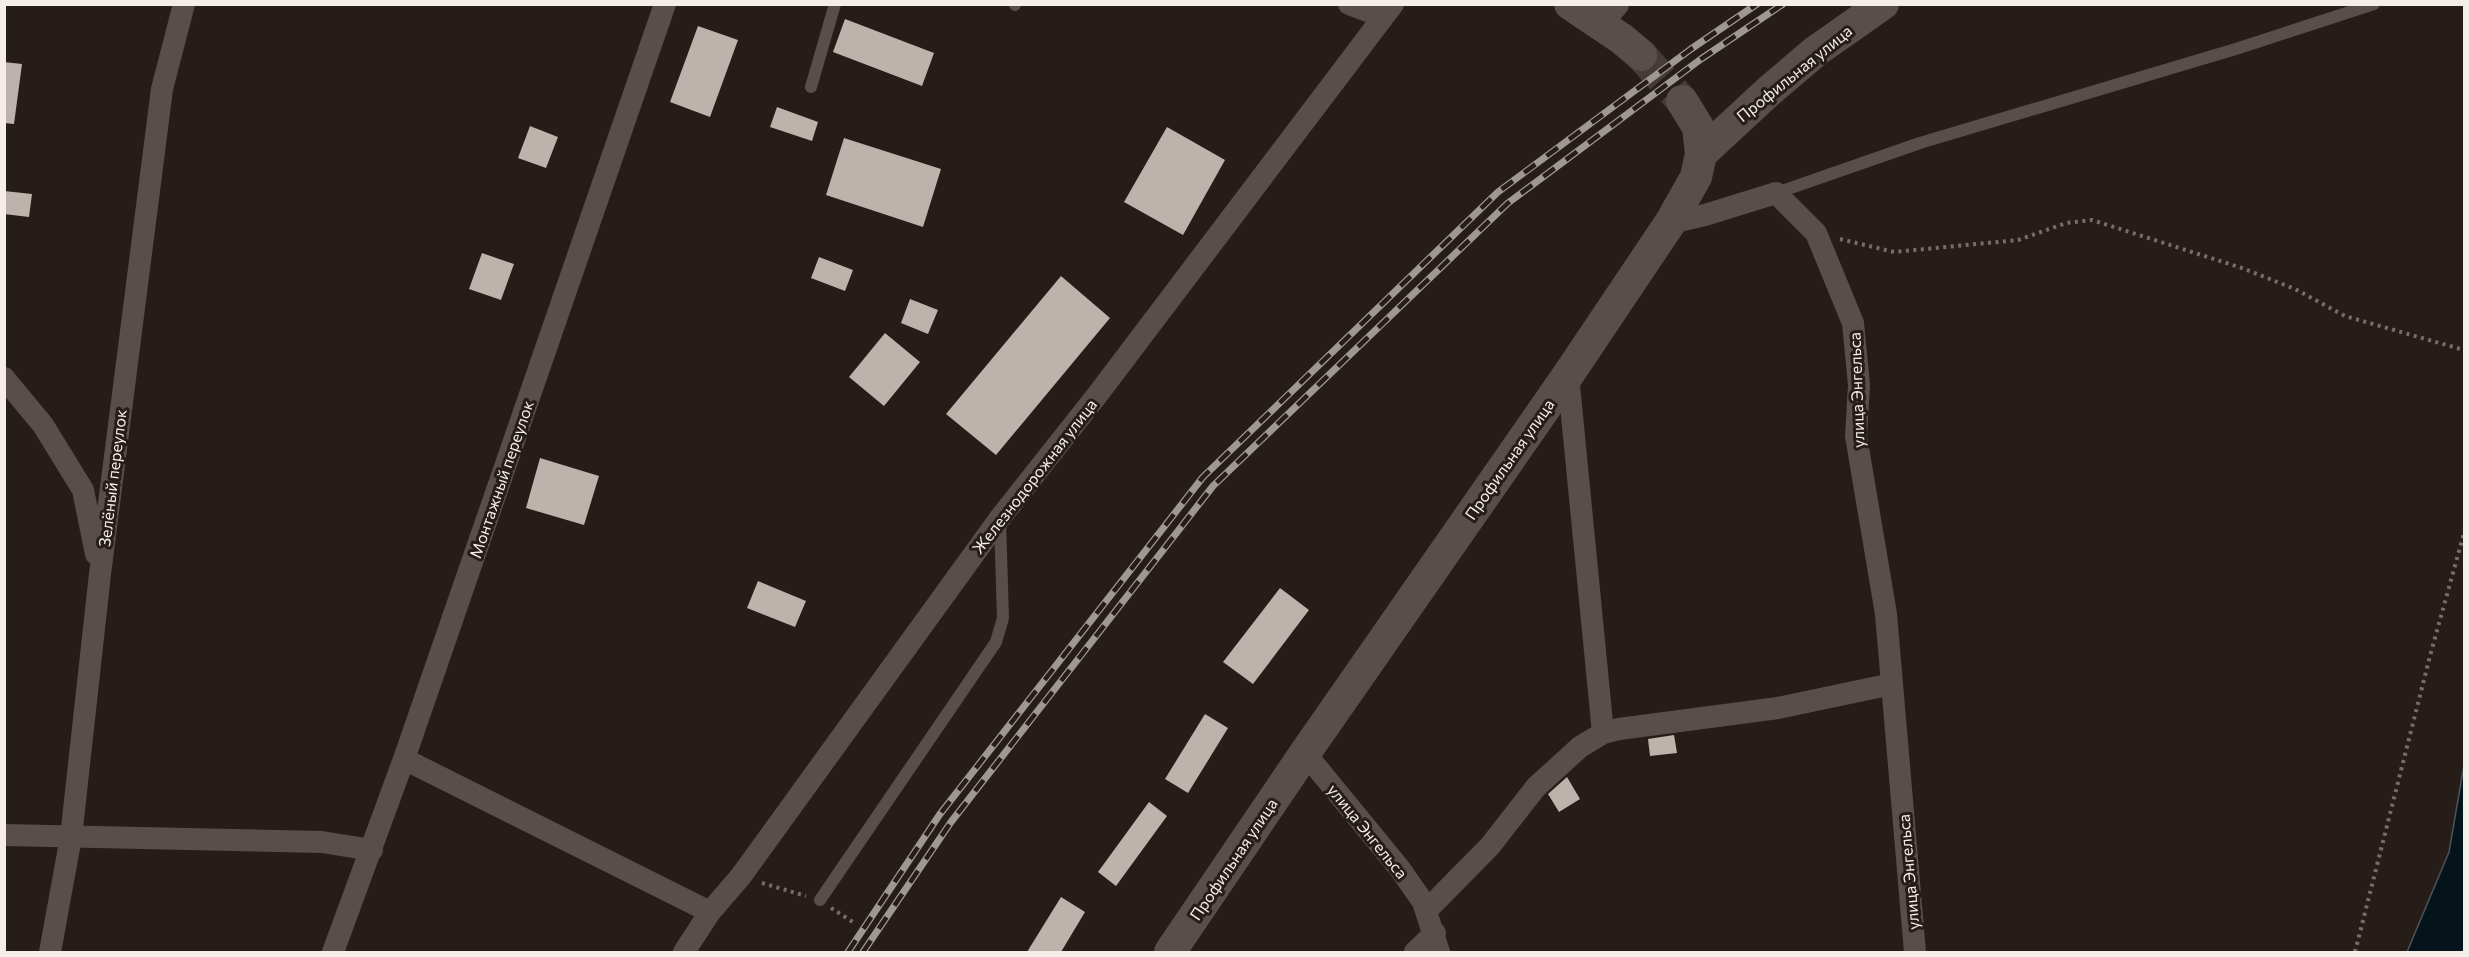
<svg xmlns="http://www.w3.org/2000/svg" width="2469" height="957" font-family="Commissioner,sans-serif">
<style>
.water{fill:#05131b;stroke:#4d5459;stroke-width:1.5}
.building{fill:#beb2ac}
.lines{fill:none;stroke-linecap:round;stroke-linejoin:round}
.secondary-tunnel{stroke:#453c38;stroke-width:32;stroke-dasharray:32 16;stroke-linecap:butt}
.path{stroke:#766e6a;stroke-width:4;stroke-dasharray:3 4.5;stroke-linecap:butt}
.service{stroke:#594e49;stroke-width:12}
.minor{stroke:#594e49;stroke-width:22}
.tertiary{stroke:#594e49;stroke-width:28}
.secondary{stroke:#594e49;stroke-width:32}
.rail-casing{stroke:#9f9793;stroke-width:7}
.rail{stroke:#261d19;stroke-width:4.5;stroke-dasharray:14;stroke-linecap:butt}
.labels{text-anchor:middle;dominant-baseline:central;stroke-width:6;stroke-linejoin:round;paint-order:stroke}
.street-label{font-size:16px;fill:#f4edea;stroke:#261d19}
</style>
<rect width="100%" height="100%" fill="#261d19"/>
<!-- water -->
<path class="water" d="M2464,765V952H2407L2449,852Z"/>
<!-- building -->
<path class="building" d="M845,19L934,53L922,86L833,52Z
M698,26L738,40L710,117L670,102Z
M4,62L22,64L14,124L4,123Z
M777,107L818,122L812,141L770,127Z
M530,126L558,137L546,168L518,158Z
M1167,127L1225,160L1183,235L1124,202Z
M844,138L941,169L923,227L826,195Z
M4,191L32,194L29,217L4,214Z
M482,253L514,264L501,300L469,289Z
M819,257L853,270L845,291L811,278Z
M1061,276L1110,318L996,455L946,414Z
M910,299L938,310L928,334L901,323Z
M885,333L920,362L884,406L849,377Z
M540,458L599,476L584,525L526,508Z
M758,581L806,601L795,627L747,608Z
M1280,588L1309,610L1253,684L1223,662Z
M1205,714L1228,728L1188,793L1165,779Z
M1674,735L1677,753L1650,756L1648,739Z
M1567,777L1580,799L1559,812L1548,794Z
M1149,802L1167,816L1116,886L1098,872Z
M1061,897L1085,912L1061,952H1027Z"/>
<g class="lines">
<!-- secondary-tunnel -->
<path class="secondary-tunnel" d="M1641,55L1682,101"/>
<!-- path -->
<path class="path" d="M1840,239L1894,252L2018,240L2066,223L2092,220L2242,268L2295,289L2345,316L2464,350
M762,883L806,896
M831,908L853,922
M2355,952L2430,656L2464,533"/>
<!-- service -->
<path class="service" d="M1015,5V4
M811,87L835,4
M1776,193L1920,143L2239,48L2374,4
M820,900L996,642L1003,618L1000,521"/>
<!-- minor -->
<path class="minor" d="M1349,4L1383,17
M1670,223L1705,215L1776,193L1816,233L1853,323L1859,385L1856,436L1886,614L1915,952
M1568,375L1603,733
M4,378L43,425L83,490L96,554
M1305,753L1400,869L1423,902L1439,952
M404,759L710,912
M4,835L322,842L372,850
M1426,911L1490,846L1536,787L1580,747L1603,733L1619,729L1778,708L1892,684
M50,952L71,837L100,574L162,89L184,4
M333,952L404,759L665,4
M684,952L710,912L741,876L1000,518L1098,394L1393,4
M1415,952L1435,933"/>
<!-- tertiary -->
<path class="tertiary" d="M1597,24L1615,4"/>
<!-- secondary -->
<path class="secondary" d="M1570,4L1622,39L1641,55
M1682,101L1698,127L1701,154
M1170,952L1305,753L1568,375L1670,223L1696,177L1701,154L1769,91L1816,51L1883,4"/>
<!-- rail casing -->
<g class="rail-casing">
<path id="rail" d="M848,952L940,814L1203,477L1498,192L1691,49L1757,4
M863,952L951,822L1213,486L1508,203L1701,59L1783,4"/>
</g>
<!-- rail -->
<use href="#rail" class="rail"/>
</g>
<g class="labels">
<!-- street labels -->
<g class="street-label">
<text transform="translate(1794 73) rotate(-39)">Профильная улица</text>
<text transform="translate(1856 390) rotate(-92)">улица Энгельса</text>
<text transform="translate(1509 459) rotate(-55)">Профильная улица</text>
<text transform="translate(1034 476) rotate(-52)">Железнодорожная улица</text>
<text transform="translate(112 478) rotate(-83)">Зелёный переулок</text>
<text transform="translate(501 479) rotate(-71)">Монтажный переулок</text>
<text transform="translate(1368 831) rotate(51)">улица Энгельса</text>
<text transform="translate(1233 859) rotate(-56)">Профильная улица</text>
<text transform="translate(1908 872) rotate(-95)">улица Энгельса</text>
</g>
</g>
<!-- border -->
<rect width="2469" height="957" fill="none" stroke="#f4edea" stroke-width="12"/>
</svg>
